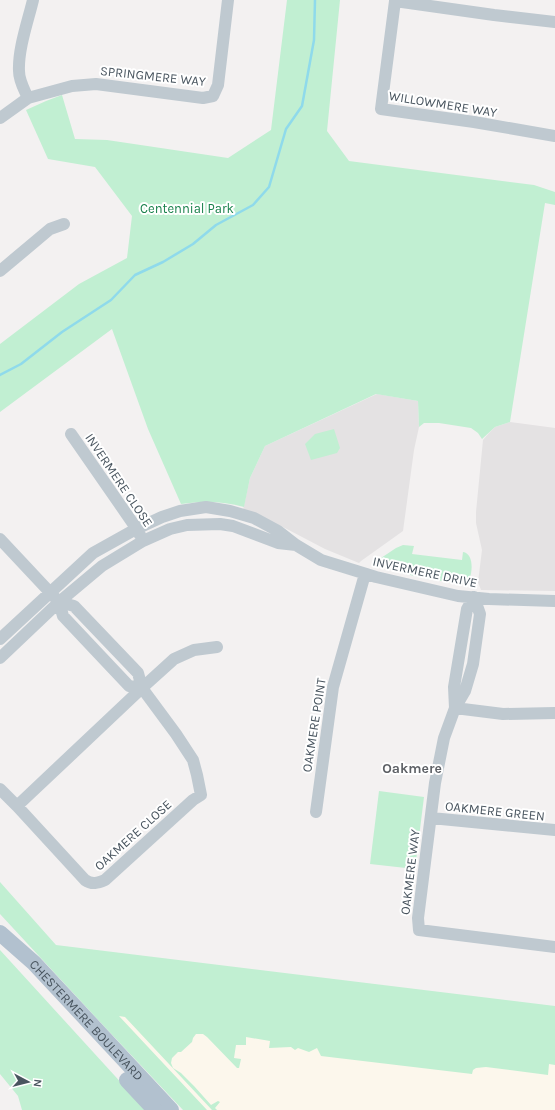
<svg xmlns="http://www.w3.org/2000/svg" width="555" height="1110" font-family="Karla,sans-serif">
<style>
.commercial{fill:#fcf7ec}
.education{fill:#e4e2e3}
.green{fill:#c1efd2}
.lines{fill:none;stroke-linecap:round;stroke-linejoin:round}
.stream{stroke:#8fdaeb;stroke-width:2.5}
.minor{stroke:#bfc9d0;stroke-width:12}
.major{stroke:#b2c1cf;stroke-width:16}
.labels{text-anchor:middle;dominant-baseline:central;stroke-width:4;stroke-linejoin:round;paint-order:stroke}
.street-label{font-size:13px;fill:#49555f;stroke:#fff}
.park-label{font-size:13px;fill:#19814b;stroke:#fff}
.neighbourhood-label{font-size:14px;font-weight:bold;fill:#5e6166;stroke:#fff}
</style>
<rect width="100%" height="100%" fill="#f3f1f1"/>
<!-- commercial -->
<path class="commercial" d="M86,990L555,1051V1110H202Z"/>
<!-- education -->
<path class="education" d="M377,394L418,401L419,427L414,450L403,531L361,561L359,563L325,549L283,527L243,510L250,478L265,446Z
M510,422L555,428V591L481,590L478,582L482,550L476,523V512L483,440L489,433L495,427Z"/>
<!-- green -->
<path class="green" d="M287,0H340L327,131L349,161L534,185L555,192V205L545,203L510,422L495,427L482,439L478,433L471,428L439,423H424L419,427L418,401L376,394L265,446L250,478L244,507C223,501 203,501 181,504L148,429L112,329L0,412V344L79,284L127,258L132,216L95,167L48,159L26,110L46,101L62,95L75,139L107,140L228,158L271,130Z
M334,429L340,448L337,453L311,460L305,444L315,434Z
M403,545L414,546L412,554L462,560L463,552C476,554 472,580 466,585L460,583L458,584L414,576L385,568L380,565H375V562L396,548Z
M379,791L424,797L415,869L370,864Z
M0,882L56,945L555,1006V1065L549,1064L548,1075L486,1067L476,1068L473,1070L472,1074L321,1056L317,1048L309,1052L298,1048L295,1050L291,1047L269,1048L270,1041L246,1037V1045H236L234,1058L241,1059L239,1068H237L207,1037L203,1034H196L193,1038L192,1042L181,1052H178L172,1058L171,1063L173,1068L181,1073L194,1086L211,1105L218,1101L220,1102L215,1108L217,1110H212L125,1017L119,1016L207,1110H183L101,1023L0,914Z
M0,950L146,1110H22L18,1096L0,1074Z"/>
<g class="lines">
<!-- stream -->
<path class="stream" d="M0,375L21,364L62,332L111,300L135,275L163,262L193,244L216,225L253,205L269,187L286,129L302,106L314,40L315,0"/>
<!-- minor -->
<path class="minor" d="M555,22L494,15L395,1L381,109L474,122L555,136
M28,98C24,89 19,81 19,71C18,49 28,21 33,0
M0,118L28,98L72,86L96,84L203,98L213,96L218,85L228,0
M0,271L50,229L64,224
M71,434L132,522L140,535
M0,539L59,602L63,616L95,650L129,686L142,688
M474,597L480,614L473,664L465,691L455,708L444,738L435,783L418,918L419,930L555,947
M59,602L74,606L138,673L142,688L176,734L193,760L197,775L201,795L193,800L105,880C98,883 92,885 85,880L17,806L142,688L174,659L194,650L217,647
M0,639L93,553L136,529L162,517L180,511L206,507L230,511L254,518L278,531L296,545L321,560L376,577L458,596L489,599L555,601
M0,658L59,602L102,566L143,541L170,529L187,525L220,524L233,526L278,543L296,545
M455,708L454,687L467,609L474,597
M455,708L503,714L555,713
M0,789L17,806
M316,812L333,687L365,574
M431,818L555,830"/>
<!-- major -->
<g class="major">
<path id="s1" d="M0,933L34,963L171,1110"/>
<path d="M127,1080L155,1110"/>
</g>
</g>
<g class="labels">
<!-- street labels -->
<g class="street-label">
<text transform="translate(153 76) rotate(6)">SPRINGMERE WAY</text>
<text transform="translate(443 104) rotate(9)">WILLOWMERE WAY</text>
<text transform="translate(119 480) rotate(56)">INVERMERE CLOSE</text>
<text transform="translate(425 572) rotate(12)">INVERMERE DRIVE</text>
<text transform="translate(314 725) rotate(-81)">OAKMERE POINT</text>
<text transform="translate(495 811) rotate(6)">OAKMERE GREEN</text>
<text transform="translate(133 835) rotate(-42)">OAKMERE CLOSE</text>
<text transform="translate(410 872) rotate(-83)">OAKMERE WAY</text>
<text stroke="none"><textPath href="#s1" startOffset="123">CHESTERMERE BOULEVARD</textPath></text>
</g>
<!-- park labels -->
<g class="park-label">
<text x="187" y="208">Centennial Park</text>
</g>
<!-- neighbourhood labels -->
<g class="neighbourhood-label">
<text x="412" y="768">Oakmere</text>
</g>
</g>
<!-- north arrow -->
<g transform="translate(28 1082) rotate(97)" stroke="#ffffff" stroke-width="3" paint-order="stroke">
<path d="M0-3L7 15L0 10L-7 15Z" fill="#49555f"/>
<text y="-6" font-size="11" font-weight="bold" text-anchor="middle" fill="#49555f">N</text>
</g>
</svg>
